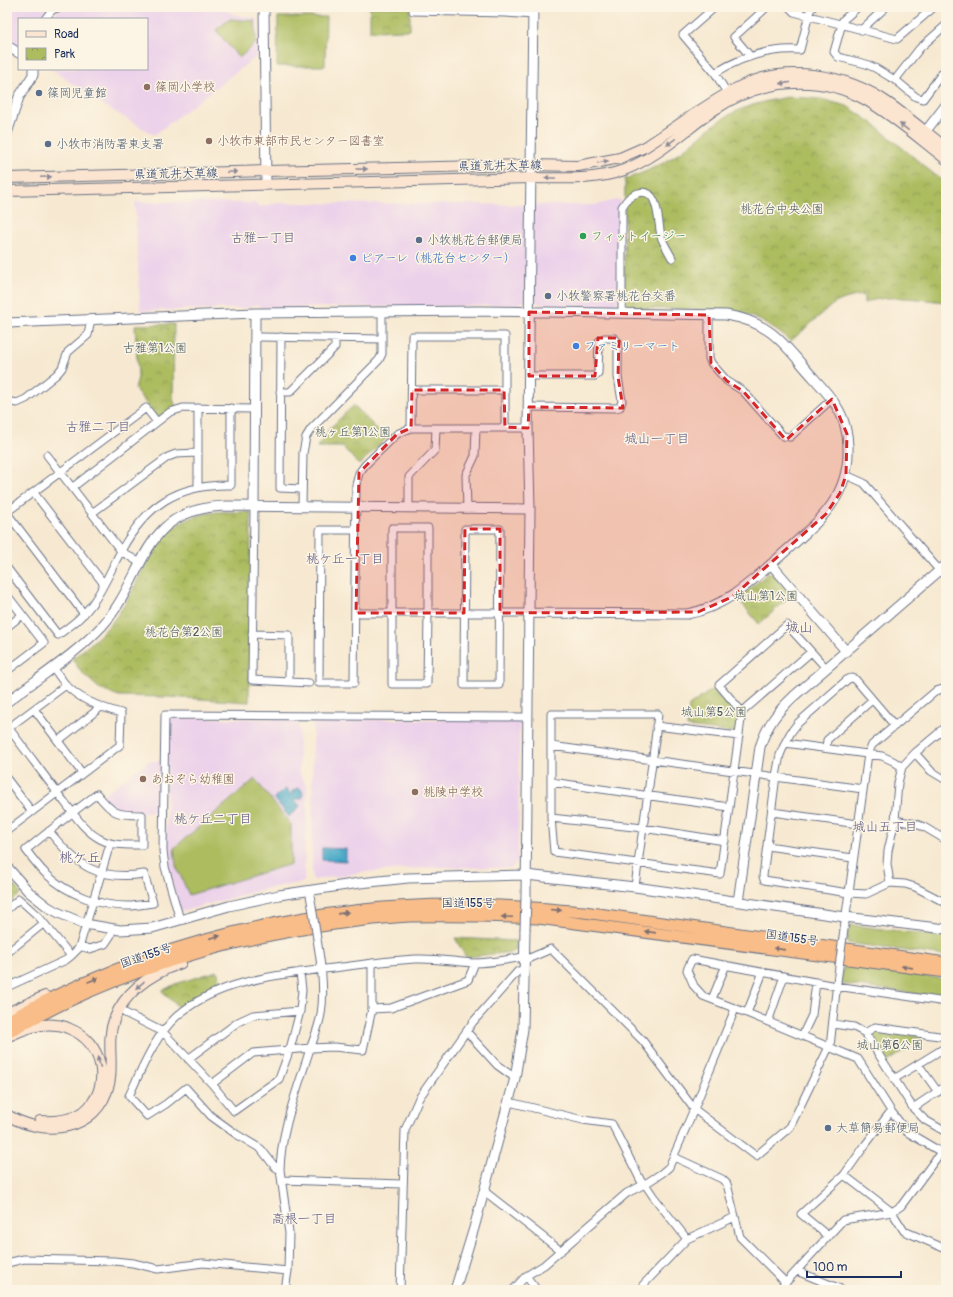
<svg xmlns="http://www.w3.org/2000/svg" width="953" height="1297" font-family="Pangolin,'Klee One',sans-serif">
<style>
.built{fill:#ecd1ea}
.grass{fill:#acbc5f;stroke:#64765e}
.park{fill:url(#park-crowns);stroke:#64765e}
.water{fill:#47a8c7;stroke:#316c92}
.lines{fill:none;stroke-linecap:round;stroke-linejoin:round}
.minor-casing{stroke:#687086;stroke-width:9}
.tertiary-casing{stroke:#687086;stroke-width:11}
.secondary-casing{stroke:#687086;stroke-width:12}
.trunk-casing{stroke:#687086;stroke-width:13}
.minor{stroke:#fff;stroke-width:7}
.tertiary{stroke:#fff;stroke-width:9}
.secondary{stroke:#fce5d0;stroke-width:10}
.trunk{stroke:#f8bd89;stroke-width:11}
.minor-bridge-casing{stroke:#687086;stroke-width:9;stroke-linecap:butt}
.tertiary-bridge-casing{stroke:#687086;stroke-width:11;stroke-linecap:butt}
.minor-bridge{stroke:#fff;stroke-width:7}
.tertiary-bridge{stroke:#fff;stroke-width:9}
.oneway{fill:#8c8a97}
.oneway2{fill:#7e6f71}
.marked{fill:#d62828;fill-opacity:0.2;stroke:#d62828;stroke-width:3;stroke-dasharray:8 5;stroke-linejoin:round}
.education-dot{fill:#8d6e63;stroke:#fcf5e5;stroke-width:1.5}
.service-dot{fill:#5c6f8a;stroke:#fcf5e5;stroke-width:1.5}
.leisure-dot{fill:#2e9e5b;stroke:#fcf5e5;stroke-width:1.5}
.shop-dot{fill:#3f7fe0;stroke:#fcf5e5;stroke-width:1.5}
.labels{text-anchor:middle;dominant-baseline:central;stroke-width:3;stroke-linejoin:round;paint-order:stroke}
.education-label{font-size:12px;fill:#785e54;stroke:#fcf5e5;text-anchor:start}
.service-label{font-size:12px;fill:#4e5e75;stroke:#fcf5e5;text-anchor:start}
.street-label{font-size:12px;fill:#1b2f5e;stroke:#fcf5e5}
.park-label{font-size:12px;fill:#46595e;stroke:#fcf5e5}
.leisure-label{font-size:12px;fill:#27864d;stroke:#fcf5e5;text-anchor:start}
.shop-label{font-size:12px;fill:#366cbe;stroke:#fcf5e5;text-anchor:start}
.neighbourhood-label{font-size:13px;fill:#5c5884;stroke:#fcf5e5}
.quarter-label{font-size:14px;fill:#5c5884;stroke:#fcf5e5}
</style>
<defs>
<pattern id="park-crowns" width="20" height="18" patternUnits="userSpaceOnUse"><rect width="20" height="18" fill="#acbc5f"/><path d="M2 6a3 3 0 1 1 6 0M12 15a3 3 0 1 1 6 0" fill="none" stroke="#8b9952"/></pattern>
</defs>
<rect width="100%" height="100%" fill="#fcf5e5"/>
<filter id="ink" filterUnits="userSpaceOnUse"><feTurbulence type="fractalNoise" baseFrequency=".025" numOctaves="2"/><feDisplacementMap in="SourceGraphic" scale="8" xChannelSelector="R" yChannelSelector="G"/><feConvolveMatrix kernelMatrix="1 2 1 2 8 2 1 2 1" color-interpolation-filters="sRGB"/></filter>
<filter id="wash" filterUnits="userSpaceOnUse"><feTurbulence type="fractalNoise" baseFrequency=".012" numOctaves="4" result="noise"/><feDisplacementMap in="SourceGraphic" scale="16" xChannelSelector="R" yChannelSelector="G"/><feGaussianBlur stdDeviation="0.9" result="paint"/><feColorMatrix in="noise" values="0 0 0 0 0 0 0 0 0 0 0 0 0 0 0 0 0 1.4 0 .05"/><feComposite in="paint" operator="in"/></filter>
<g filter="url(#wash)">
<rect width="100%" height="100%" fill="#f7e9d1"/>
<!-- built -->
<path class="built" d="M7,7H51L44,19H19V48L7,41Z
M66,7H217L230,13L258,19L257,56L154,135L105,106L51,69H147V19H50L61,8Z
M621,199L619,206L617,305L615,307L541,305L537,302H522L519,305L261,308L258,305H252L249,308L140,311L135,202L256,203L259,207L278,203L595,205Z
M170,718L299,719V773L307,786V831L305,838L304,882L264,889L183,911L180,910L170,875L166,854L167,720Z
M316,719L517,720L519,723L518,861L511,868L436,867L365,872L314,880L312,877L313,721Z
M147,761H161V812H125L114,809L102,795L147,763Z"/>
<!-- grass -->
<path class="grass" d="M278,17H326L325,66H277Z
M230,19L255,21L256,43L239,58L216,30Z
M255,779L291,825V864L189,895L176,866L174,848Z
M851,925L946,937V956L847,943L848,927Z
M844,965L946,979V998L843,984L841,981Z"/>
<!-- park -->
<path class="park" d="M370,7H410V30L370,31Z
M789,97L821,99L847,106L871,122L946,184V302C920,300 889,293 864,303V295C853,296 842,299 832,305L791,341L789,340C770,324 752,314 727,310L626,308L624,306L625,179C645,173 665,163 682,151C694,142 705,131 718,122C739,107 763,101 789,97Z
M174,324L173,399L176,407L159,417H156L135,389L138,377L135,325Z
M354,405L386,439L359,465L343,447H317L330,428Z
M218,512H250L251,516L249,702L168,697L119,696L100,689L82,673L72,659C89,645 106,632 119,613C150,568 152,518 218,512Z
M768,573H773L792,595L759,624L739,600L740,597Z
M716,687L739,713L738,733L687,727L689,706Z
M7,878L21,894L7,905Z
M455,938L516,941V950L513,952L466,957Z
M217,971L222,984L208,989L179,1008L162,991L175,984Z
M876,1030L925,1037L886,1063L870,1037L872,1032Z"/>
<!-- water -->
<path class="water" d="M297,788L301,789L303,793L302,798L298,799H294L300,806L289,817L274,798L286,789L292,796V791Z
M322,848L346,849V861L322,860Z"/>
</g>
<g filter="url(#ink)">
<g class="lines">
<!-- minor casing -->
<g class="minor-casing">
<path id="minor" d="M413,7V11L506,13L533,15
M715,7L683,35L715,73L727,93
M789,7L794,12L897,39L934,7
M858,7L843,20L834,52L838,57L866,64L875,68L898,82L916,97L923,99L946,68
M45,19L52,10L60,7
M861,30L886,7
M750,56L734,37L767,7
M715,73C741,57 770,48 800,50L810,10L813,7
M895,80L920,48L946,25
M622,314V207C626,200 630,195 638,193C661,186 657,227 662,239C665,246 669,252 672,258
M709,315V358L711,363L727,381L743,391L783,436L790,437L832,399
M260,337L382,339
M281,337L280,488L302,489
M412,390H504
M280,392H290L335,347V338
M7,401L17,403L26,399L57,374L62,368L68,352L88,335L91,319
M529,407L616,408L620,407L622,401L618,377V342L614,338H604L599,341L598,373L595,376H529
M198,408V487
M411,428L412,336H505V427
M47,455L121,551L140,563
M846,475L864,483L939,570
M73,487L170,412L183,408L254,409
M34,493L104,584
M254,507L252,680L309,683
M302,507L303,453L306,437L311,429L379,360L382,354V312
M409,508V477L435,450L436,428
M467,509L466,475L475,456L476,428
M7,512L146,408L157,422
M7,513L84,614
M92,513L168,457L176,454L197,453
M392,528H428V612L427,684H392Z
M465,529H500L499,685H464Z
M356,530H320L319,683H354L356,485L359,473L365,465L397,434L411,428H528
M7,568L58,635C70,626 83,617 92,604C104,588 111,569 121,551C146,505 177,484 231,485V408
M7,595L44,643L7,671
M356,613H528
M7,627L22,615
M252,634L289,635V682
M34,709L82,773
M742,712L719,685L787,625L826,668
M7,726C27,752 46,778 66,804C76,817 85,831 100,839C113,846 127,845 142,845V815C116,815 113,814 97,794C73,812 49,831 26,850C32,858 38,866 45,873C68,895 101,907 132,906C139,905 146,904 153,903L144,874C98,881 77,866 49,831
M656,726L739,736
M895,726L855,679L852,678L848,679L798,723L791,732L785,743L780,755L776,776L763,876L764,880L849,893L866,894L890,883L905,884L915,887L946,903
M7,729L66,685
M940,731L946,737
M58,741L101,707
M785,743L882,756L893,761L902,767
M551,746L863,789
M826,748L827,740L872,700
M915,753L931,771L946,780
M7,779L32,812
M551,782L729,807
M772,812L858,824
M551,818L643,828L725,841
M895,820L916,824L924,827L946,840
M7,829L8,830L120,745L121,713C102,708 79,699 66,685C61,679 57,673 53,667
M767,846L853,858
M890,883L887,864L888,851L895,820L898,783L902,767L915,753L946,727
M635,887C642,830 652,772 658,714H551V818L554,852L720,874L742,712L811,652
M309,890L312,906
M7,909L19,899L39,917L71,956
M180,920L165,867L163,851L165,715L526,717
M844,929L868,754L872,745L936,691L946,688
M79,946L90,949L105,944L111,935
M7,953L44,923
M525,960L551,949L643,1041L694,1109L756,1156L790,1127L829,1047
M7,987L66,960L71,956L79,948L110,844
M712,999L726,965
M946,1002L836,986L692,959L687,970L694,986L703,996L747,1013L858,1059L891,1111L907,1132L941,1152L946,1153
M372,1009L391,1008L468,980L475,963
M125,1013L163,1032L212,1084L234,1111L279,1079L290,1049L300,1011L302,990L300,972
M747,1013L763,972
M768,1022L784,976
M833,1024L854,1027L865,1033L913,1108L925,1120L946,1132
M467,1032L497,1065L515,1078
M865,1033L875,1027L946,1037
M802,1036L812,1015L816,982
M830,1047L837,982
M188,1059L238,1022L253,1015L300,1011
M918,1064L938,1092
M894,1079L946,1047
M212,1084L253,1053L311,1048L334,1047L363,1050L372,1009V963
M509,1102L583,1120L612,1124L643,1185
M913,1108L946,1086
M674,1157L722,1179L727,1184L740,1237L786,1283
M280,1170L275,1167L261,1149L236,1134L211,1116L186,1088L166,1104L147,1116L129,1096C142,1068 154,1037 177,1016C220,978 286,974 341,967C366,964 391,960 416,959C435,958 455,962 474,963C491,963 509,959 525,957
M844,1175L892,1212L904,1231L946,1249
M282,1180L402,1184
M645,1184L653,1196L687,1239
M484,1191L561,1251
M828,1236L801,1214L844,1175L866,1144L891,1111
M7,1263L24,1259L114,1261L133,1263L158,1269L203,1263L288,1271
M797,1271L843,1290
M526,1276L537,1290
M285,1290L288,1271L289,1233L280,1170C281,1129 297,1091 309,1052C313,1040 319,1027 321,1014C325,989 321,964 317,939
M400,1290L405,1130L419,1098L473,1022L518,971L525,969
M513,1290L526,1276L544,1265L627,1193L645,1184L662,1173L669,1167L694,1109L735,1009
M647,1290L643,1285L687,1239L735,1217
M779,1290L843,1220L892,1212L901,1206L941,1152"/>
</g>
<!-- tertiary casing -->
<g class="tertiary-casing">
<path id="tertiary" d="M264,7L266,185
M7,46L19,53
M7,133L19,97L33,75V69
M922,136L946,105
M7,323L255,313L481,311L726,315C765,321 780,338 804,367C815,380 828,392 837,407C844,418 848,434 848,447C850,501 814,525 778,558C750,583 725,607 687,614L528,613
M254,507L255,313
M771,564L846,651
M7,702C38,678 76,654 102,626C148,575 139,508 227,506L530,509
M7,867L29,892L48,907L59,913L85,924L120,930L152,928L229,906L279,895L360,883L408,878L526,875L635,887L845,917L946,929
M526,897L530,509L528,428L530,246L533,7
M738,902L760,747C767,725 777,712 794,696L946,565
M455,1290L474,1228L515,1078L523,1029L525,930"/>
</g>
<!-- secondary casing -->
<g class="secondary-casing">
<path id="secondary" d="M7,178L266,171L531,165L578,166L620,158L645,147C677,127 707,103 741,86C787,64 847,74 888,103C908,117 927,133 946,148
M7,191L531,178C562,178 594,181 624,170C658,157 685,130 714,110C759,79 818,73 866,100C894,116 920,139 946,159
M7,1013L45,996
M11,1035C24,1029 41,1023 56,1025C60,1025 66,1027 70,1029C101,1041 112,1082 89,1107C77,1120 57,1122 40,1121
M7,1115C44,1137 97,1133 109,1084C114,1063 106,1041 114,1020C125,990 153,973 181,963"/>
</g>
<!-- trunk casing -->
<g class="trunk-casing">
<path id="trunk" d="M7,1021C146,944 311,903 469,905C508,905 546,909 584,912L946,963
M7,1033C99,980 198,947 302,929C338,923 374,918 410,916C453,915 495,916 538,918L946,972"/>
</g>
<!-- minor -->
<use href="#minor" class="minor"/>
<!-- tertiary -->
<use href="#tertiary" class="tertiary"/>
<!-- secondary -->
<use href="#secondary" class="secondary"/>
<!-- trunk -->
<use href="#trunk" class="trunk"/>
<!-- minor-bridge casing -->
<g class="minor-bridge-casing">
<path id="minor-bridge" d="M312,906L317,939
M837,982L844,929"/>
</g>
<!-- tertiary-bridge casing -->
<g class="tertiary-bridge-casing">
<path id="tertiary-bridge" d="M525,930L526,897"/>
</g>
<!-- minor-bridge -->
<use href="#minor-bridge" class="minor-bridge"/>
<!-- tertiary-bridge -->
<use href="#tertiary-bridge" class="tertiary-bridge"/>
</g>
<!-- one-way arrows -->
<defs><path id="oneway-solid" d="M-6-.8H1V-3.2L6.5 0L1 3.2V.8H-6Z"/></defs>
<g class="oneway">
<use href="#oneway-solid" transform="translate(785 83) rotate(175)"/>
<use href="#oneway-solid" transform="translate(904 127) rotate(-143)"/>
<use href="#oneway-solid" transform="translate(671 142) rotate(144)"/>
<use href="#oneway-solid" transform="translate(603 162) rotate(-10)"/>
<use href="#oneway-solid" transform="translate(362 169) rotate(-1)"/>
<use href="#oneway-solid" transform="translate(232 172) rotate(-2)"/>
<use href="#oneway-solid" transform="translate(46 177) rotate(-2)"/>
<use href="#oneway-solid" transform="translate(550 178) rotate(-180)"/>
<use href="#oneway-solid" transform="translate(140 985) rotate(140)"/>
<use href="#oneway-solid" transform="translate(99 1062) rotate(-105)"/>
</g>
<g class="oneway2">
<use href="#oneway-solid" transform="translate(556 910) rotate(5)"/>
<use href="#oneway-solid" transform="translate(343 913) rotate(-8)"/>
<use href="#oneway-solid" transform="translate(507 917) rotate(-178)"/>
<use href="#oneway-solid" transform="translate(650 932) rotate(-172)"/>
<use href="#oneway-solid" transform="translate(215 937) rotate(-13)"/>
<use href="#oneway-solid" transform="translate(779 949) rotate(-172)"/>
<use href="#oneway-solid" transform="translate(907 967) rotate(-172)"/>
<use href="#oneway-solid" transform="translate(93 980) rotate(-23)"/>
</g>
</g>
<!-- marked area -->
<path class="marked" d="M529,312L709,315L711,363L727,381L743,391L786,440L832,399L847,434L846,475L840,493L826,514L732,597L698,612L500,613V529H465L464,613H356L359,473L397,434L411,428L412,390H504L505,427L528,428L529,407L623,408L618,377L619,338H598L595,376H529Z"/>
<!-- markers -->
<g class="education-dot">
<circle cx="147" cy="87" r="4"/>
<circle cx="209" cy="141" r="4"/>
<circle cx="143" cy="779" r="4"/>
<circle cx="415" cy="792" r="4"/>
</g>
<g class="service-dot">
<circle cx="39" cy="93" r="4"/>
<circle cx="48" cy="144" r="4"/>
<circle cx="419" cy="240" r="4"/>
<circle cx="548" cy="296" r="4"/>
<circle cx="828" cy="1128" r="4"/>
</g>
<circle class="leisure-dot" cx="583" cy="236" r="4"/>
<g class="shop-dot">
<circle cx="353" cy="258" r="4"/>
<circle cx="576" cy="346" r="4"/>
</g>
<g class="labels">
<!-- education labels -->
<g class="education-label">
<text x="155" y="87">篠岡小学校</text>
<text x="217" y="141">小牧市東部市民センター図書室</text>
<text x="151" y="779">あおぞら幼稚園</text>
<text x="423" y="792">桃陵中学校</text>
</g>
<!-- service labels -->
<g class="service-label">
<text x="47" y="93">篠岡児童館</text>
<text x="56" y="144">小牧市消防署東支署</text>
<text x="427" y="240">小牧桃花台郵便局</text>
<text x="556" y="296">小牧警察署桃花台交番</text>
<text x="836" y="1128">大草簡易郵便局</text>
</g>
<!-- street labels -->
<g class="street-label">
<text transform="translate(500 166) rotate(-1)">県道荒井大草線</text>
<text transform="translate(176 174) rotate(-1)">県道荒井大草線</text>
<text x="468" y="903">国道155号</text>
<text transform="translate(792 938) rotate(8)">国道155号</text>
<text transform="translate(146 956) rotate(-19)">国道155号</text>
</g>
<!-- park labels -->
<g class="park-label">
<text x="782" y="209">桃花台中央公園</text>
<text x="155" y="348">古雅第1公園</text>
<text x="353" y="432">桃ヶ丘第1公園</text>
<text x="766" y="596">城山第1公園</text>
<text x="184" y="632">桃花台第2公園</text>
<text x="714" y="712">城山第5公園</text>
<text x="890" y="1045">城山第6公園</text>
</g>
<!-- leisure labels -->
<g class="leisure-label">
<text x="591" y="236">フィットイージー</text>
</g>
<!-- shop labels -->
<g class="shop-label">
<text x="361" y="258">ピアーレ（桃花台センター）</text>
<text x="584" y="346">ファミリーマート</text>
</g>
<!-- neighbourhood labels -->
<g class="neighbourhood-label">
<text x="263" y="238">古雅一丁目</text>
<text x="98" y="427">古雅二丁目</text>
<text x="657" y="439">城山一丁目</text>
<text x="345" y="559">桃ケ丘一丁目</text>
<text x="213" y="819">桃ケ丘二丁目</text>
<text x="885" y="827">城山五丁目</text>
<text x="304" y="1219">高根一丁目</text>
</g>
<!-- quarter labels -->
<g class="quarter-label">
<text x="799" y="627">城山</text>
<text x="80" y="857">桃ケ丘</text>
</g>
</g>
<!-- margin -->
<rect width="953" height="1297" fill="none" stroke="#fcf5e5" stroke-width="24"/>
<!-- legend -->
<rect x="18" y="18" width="130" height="52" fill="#fcf5e5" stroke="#a2a6af"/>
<rect x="26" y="31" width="20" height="6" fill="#fce5d0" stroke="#a2a6af"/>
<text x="54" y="38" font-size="12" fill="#1b2f5e">Road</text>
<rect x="26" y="48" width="20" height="12" fill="url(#park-crowns)" stroke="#a2a6af"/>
<text x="54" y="58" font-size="12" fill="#1b2f5e">Park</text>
<!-- scale -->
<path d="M807 1271v6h94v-6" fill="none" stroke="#1b2f5e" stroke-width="2"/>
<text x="813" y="1271" font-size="12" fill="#1b2f5e" stroke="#fcf5e5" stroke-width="3" paint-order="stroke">100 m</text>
</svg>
